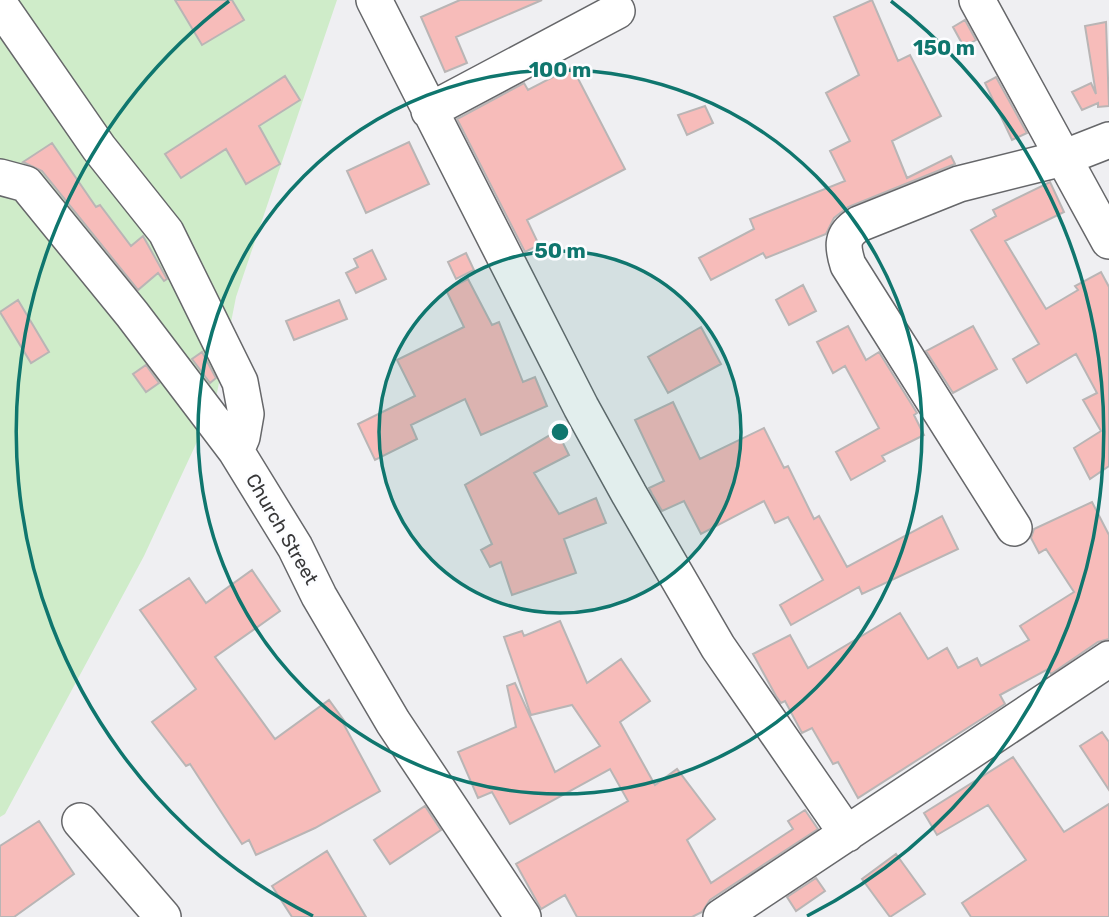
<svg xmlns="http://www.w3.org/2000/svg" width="1109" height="917" font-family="Rubik,sans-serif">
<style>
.green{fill:#cfecc9}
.building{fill:#f7bcba;stroke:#b9b5b5;stroke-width:2}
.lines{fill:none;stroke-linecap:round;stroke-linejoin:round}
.minor-casing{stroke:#66676a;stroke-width:38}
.minor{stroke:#fff;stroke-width:35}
.ring{fill:none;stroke:#0f766e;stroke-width:3.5}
.labels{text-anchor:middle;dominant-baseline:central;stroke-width:5;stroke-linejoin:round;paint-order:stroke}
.street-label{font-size:19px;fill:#373738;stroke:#fcfdff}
.centre{fill:#0f766e;stroke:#fcfdff;stroke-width:3.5}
.ring-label{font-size:21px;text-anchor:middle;font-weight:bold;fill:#0f766e;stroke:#fcfdff;stroke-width:5;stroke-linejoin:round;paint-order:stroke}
</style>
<rect width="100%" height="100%" fill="#efeff2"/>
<!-- green -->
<path class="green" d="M0,0H337L236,297L215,403L144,556L5,814L0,817Z"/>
<!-- building -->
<path class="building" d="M175,0H232L244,20L202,45Z
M460,0H542L456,37L467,63L445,72L421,17Z
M872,0L898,61L910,55L941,116L892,141L907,178L951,156L955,164L848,207L834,218L826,234L766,258L763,253L711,280L699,258L754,229L750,219L845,181L830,151L850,141L826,93L859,75L834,17Z
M965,20L976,40L964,47L953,27Z
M1106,22L1109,106L1098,107V103L1082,110L1072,92L1091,83L1096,94L1085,26Z
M572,67L625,169L527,220L539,245L525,252L457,119L524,83L528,90Z
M285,76L300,100L259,126L280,164L246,184L226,149L181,178L165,154Z
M996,77L1027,133L1012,140L985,83Z
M705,106L713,123L687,135L678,115Z
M409,142L429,184L366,213L347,171Z
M52,143L96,207L100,205L131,246L143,236L167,279L164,281L158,273L138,290L42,171L23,162Z
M1050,182L1064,212L1005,241L1046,309L1078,290L1075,286L1101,272L1109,287V466L1090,479L1074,448L1101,431L1083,400L1097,393L1076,354L1027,383L1013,359L1039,344L971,230L996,216L993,210Z
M372,250L386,279L356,293L346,273L358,267L354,259Z
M466,253L474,270L456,279L448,262Z
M468,279L492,325L499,322L523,382L535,377L547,406L481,435L465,399L411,425L417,439L375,460L358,424L415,396L397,360L464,327L446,290Z
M803,285L816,311L789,325L776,300Z
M18,300L49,352L31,363L0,312Z
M339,300L347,319L294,340L286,321Z
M848,326L866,360L879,352L917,413L914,415L924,435L882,456L885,461L851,480L836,452L879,428L845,366L833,373L817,342Z
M973,326L997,369L953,393L926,351Z
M701,327L721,364L668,393L648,357Z
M202,352L216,378L210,383L192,359Z
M146,365L159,383L146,392L133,374Z
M673,402L700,459L764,428L784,468L788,466L814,519L819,516L847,567L942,516L958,549L862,594L859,587L791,625L780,605L823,580L788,517L775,523L764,501L701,534L684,501L662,511L652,494L649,488L664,481L635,420Z
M557,431L569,455L534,473L559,514L596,498L606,523L564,539L576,573L512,595L501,562L490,567L481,550L492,544L465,485Z
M1092,502L1109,535V639L1098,642L1051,674L1048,669L1000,695L1005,704L858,798L838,762L833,764L812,728L802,733L785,701L781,703L776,696L753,654L790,635L808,668L900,613L928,659L947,648L958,668L977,658L981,666L1029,640L1020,626L1074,592L1046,549L1039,553L1031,538L1034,529Z
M252,570L280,611L215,657L275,739L329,700L345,722L343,723L380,791L315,828L256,855L249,840L242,844L190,764L186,766L152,722L196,689L140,610L189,578L206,603Z
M560,621L587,683L621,659L650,701L620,722L655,785L677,769L715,819L687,840L711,883L793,829L788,821L805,810L818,829L710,900L702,912L692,917H577L565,895L541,909L516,864L628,801L610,769L510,824L492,792L478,798L458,752L516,727L507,686L515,683L555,772L600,746L572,705L531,715L504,637L522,631L524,636Z
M1102,732L1109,742V790L1080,746Z
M1013,757L1064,832L1109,804V917H971L962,903L1026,860L988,805L937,835L924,813Z
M425,806L441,830L390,864L374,840Z
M39,821L74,874L14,917H0V846Z
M327,851L366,917H292L272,886Z
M896,854L925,894L890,917L862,879Z
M816,878L825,891L796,911L787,897Z"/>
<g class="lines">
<!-- minor casing -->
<g class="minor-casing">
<path id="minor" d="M374,0L581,407L629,494L718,647L847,834
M977,0L1109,241
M0,5L99,148L166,232L240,382L246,414L242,437L236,451
M429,111L617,11
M0,177L26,184L132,314L236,451L295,547L319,596L393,722L523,917
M1014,528L848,265C842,246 841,235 859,224L959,184L1063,158L1109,140
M80,821L163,917
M721,917L1109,659"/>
</g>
<!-- minor -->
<use href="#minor" class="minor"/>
</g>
<!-- distance rings -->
<circle cx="560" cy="432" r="181" fill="#0f766e" fill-opacity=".12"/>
<g class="ring">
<circle cx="560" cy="432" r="181"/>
<circle cx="560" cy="432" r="362"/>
<path d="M313 916A543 543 0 0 1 229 1M891 1A543 543 0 0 1 807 916"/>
</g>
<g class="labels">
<!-- street labels -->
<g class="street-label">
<text transform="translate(282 529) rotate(60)">Church Street</text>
</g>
</g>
<circle cx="560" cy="432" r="10" class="centre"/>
<g class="ring-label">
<text x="944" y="55">150 m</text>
<text x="560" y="77">100 m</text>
<text x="560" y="258">50 m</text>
</g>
</svg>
